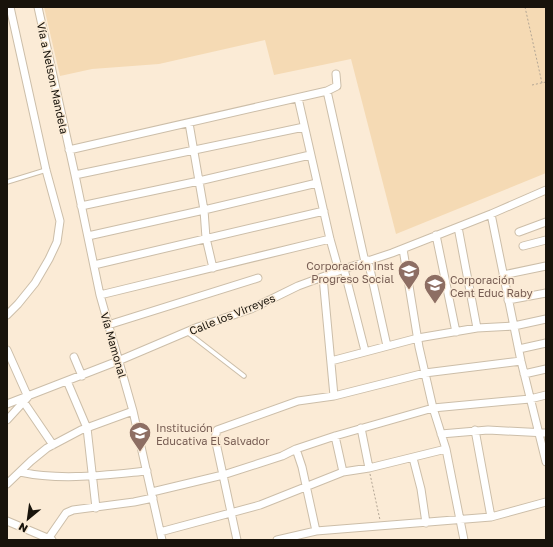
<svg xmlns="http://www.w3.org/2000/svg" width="553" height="547" font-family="'Golos Text',sans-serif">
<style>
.grass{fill:#f5dab4}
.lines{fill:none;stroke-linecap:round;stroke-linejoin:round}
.service-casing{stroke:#ccbea9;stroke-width:5.5}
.minor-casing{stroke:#ccbea9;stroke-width:9}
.path{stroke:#b3a695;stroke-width:1;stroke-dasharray:2 2;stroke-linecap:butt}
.service{stroke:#fff;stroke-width:3.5}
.minor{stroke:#fff;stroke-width:7}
.labels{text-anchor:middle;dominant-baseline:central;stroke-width:3;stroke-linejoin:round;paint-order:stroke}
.street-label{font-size:11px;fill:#18130b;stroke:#fbebd6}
.education-label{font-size:11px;fill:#785e54;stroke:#fbebd6;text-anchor:start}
</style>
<rect width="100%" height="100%" fill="#fbebd6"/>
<!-- grass -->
<path class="grass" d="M44,7H546V173L396,234L351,59L274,75L265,40L159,64L92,69L60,76Z"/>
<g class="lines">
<!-- service casing -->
<g class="service-casing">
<path id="service" d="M7,182L46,170
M187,332L244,376"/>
</g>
<!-- minor casing -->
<g class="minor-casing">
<path id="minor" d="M38,7L75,175L100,295L133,411L162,540
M327,91L365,262
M298,98L330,239L339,271
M189,123L204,210L206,238L213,268
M69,150L327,91L337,86L336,74
M75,175L304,127
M81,206L199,181L310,155
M491,214L521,361L546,462
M458,227L477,328
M519,232L546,222
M436,235L456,332
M88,236L204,210L317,183
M523,246L546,240
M403,249L419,347L433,408L446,449L464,540
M368,260L387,346
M94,265L324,211
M344,269L365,351
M503,275L546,266
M323,277L334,396
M100,295L330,239
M508,300L546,293
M7,315L18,304L35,283L49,259L57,242L60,221L46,170L10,7
M108,325L258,278
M519,349L546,343
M7,350L28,397L7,420
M74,357L82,376
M331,361L418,338L477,328L514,326L546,319
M524,374L546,369
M67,381L87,428L96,508
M23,401L53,445
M7,404L118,361L198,327L251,309L298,286L344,269L392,253L491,214L546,190
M361,428L369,468
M475,430L491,517
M441,434L488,430L546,433
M335,436L343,472
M296,449L302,467L316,531
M413,458L421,489L426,523
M20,472C61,481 105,475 147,471
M7,484L31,461L47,448L81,430L133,411
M152,492L223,475L282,456L296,449L335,436L433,408L530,399L546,395
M7,521L52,540
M160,532L260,505L343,472L369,468L446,449
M48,539L66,513L73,510L134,502L153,498
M237,540L215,438L217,430L298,401L334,396L425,373L521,361
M277,540L316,531L491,517L546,502"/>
</g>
<!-- path -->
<path class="path" d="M525,7L542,83
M532,85L546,82
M370,474L380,520"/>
<!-- service -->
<use href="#service" class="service"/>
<!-- minor -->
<use href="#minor" class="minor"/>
</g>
<!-- icons -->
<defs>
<g id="school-pin" transform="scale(1.15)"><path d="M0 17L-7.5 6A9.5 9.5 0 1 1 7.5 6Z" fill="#8d6e63" stroke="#fbebd6"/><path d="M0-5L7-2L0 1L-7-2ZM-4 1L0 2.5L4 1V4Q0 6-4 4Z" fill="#fff"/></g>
</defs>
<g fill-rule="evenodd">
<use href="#school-pin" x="409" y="271"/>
<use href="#school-pin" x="435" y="285"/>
<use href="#school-pin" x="140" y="433"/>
</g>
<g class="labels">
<!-- street labels -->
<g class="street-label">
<text transform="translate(53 78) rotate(78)">Vía a Nelson Mandela</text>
<text transform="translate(232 314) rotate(-22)">Calle los Virreyes</text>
<text transform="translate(114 345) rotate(74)">Vía Mamonal</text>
</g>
<!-- education labels -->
<g class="education-label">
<text x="394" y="265" text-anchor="end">Corporación Inst<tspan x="394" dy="13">Progreso Social</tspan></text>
<text x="450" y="279">Corporación<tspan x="450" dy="13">Cent Educ Raby</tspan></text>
<text x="156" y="427">Institución<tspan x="156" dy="13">Educativa El Salvador</tspan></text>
</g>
</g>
<!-- border -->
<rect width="553" height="547" fill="none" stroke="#18130b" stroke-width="16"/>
<!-- north arrow -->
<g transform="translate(28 519) rotate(209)" stroke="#fbebd6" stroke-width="3" paint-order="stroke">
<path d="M0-3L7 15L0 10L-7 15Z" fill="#18130b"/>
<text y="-6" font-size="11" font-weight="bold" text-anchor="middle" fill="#18130b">N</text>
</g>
</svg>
